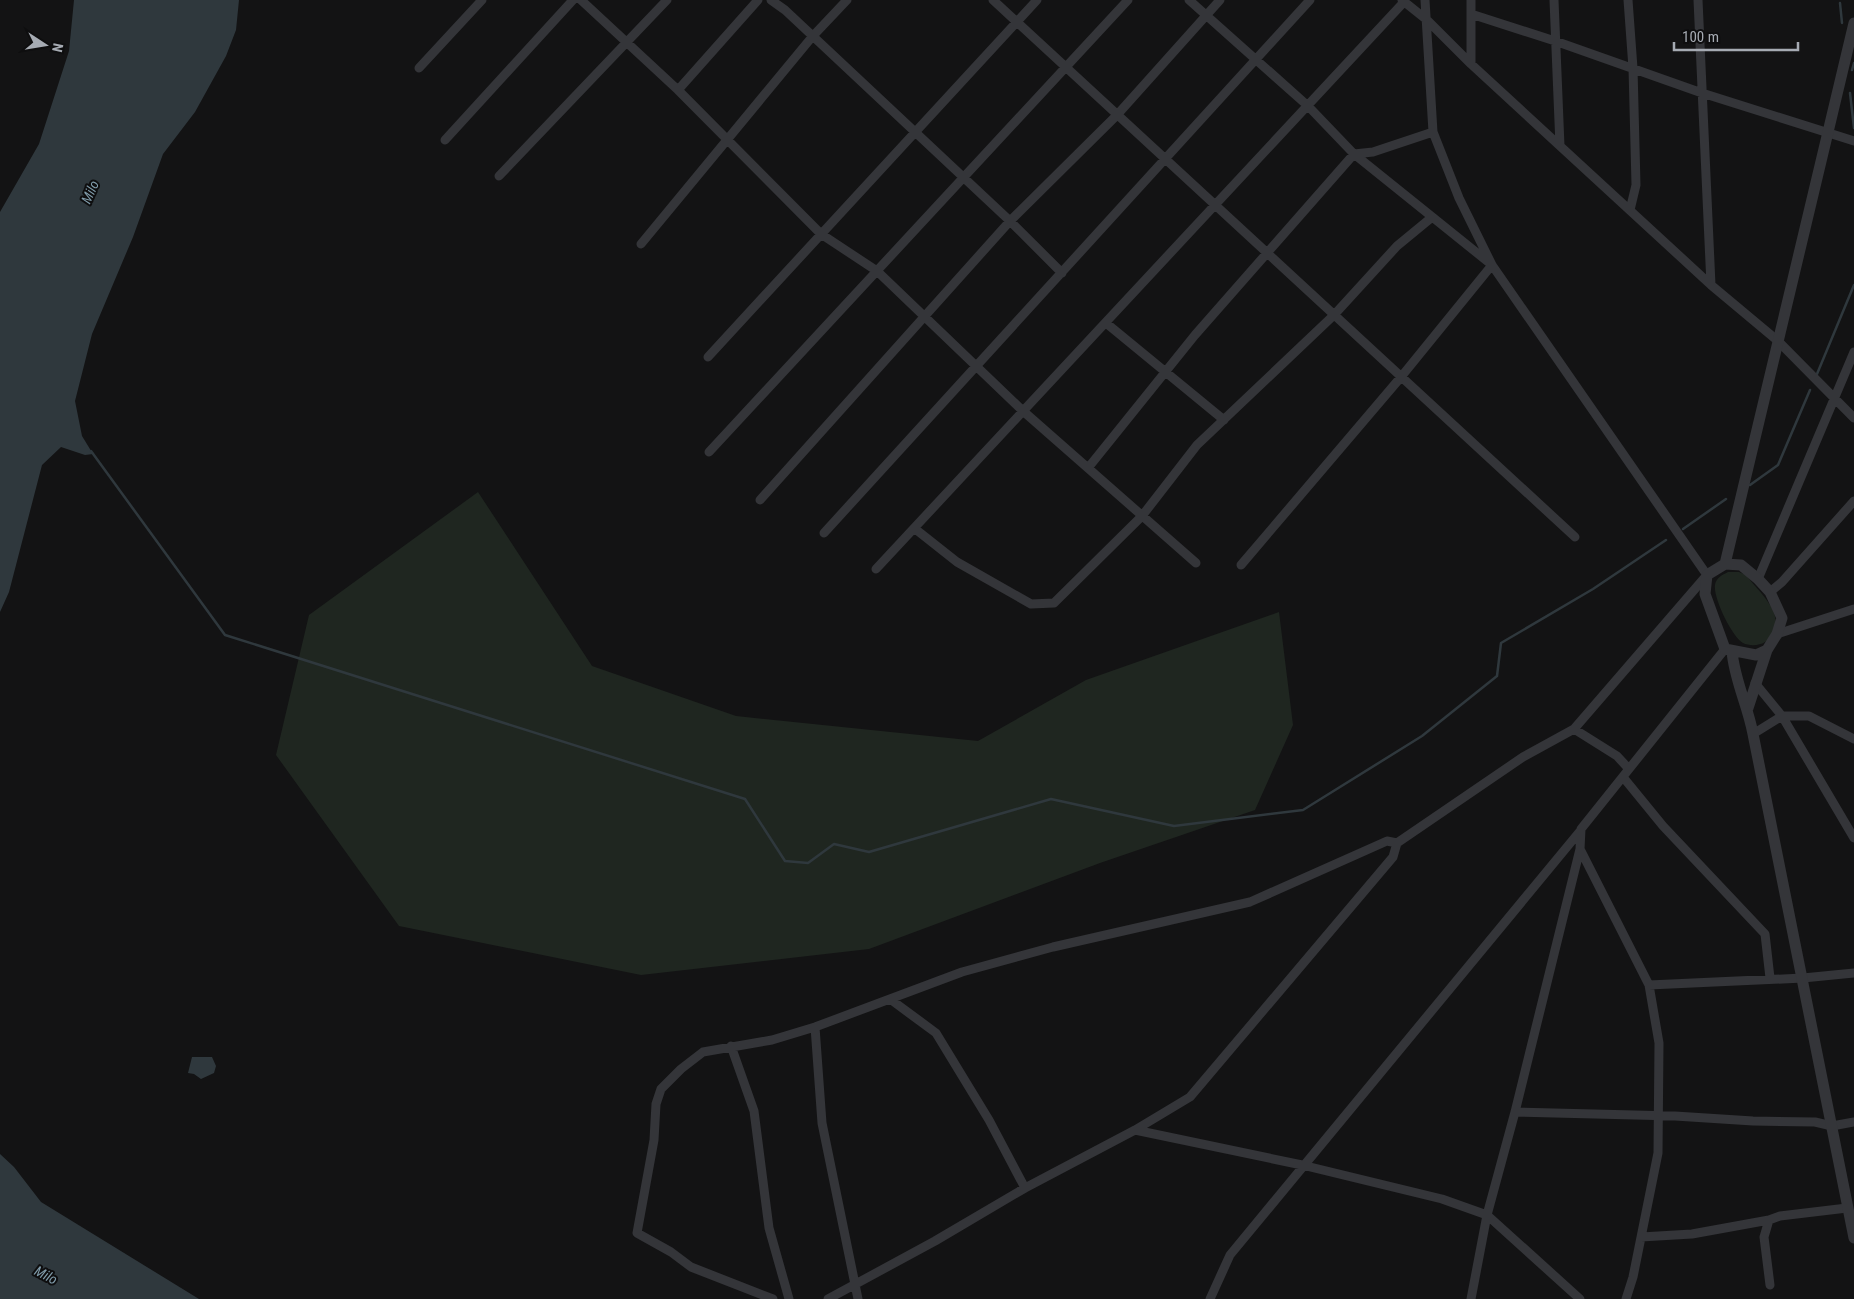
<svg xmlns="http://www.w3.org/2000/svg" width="1854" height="1299" font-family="'Roboto Condensed',sans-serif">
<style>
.green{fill:#1f2620}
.water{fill:#2f383d}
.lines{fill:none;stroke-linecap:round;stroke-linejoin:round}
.stream{stroke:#2f383d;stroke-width:2.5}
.minor{stroke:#343539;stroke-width:9}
.tertiary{stroke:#343539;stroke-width:11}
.labels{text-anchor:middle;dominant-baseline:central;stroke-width:4;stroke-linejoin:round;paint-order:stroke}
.water-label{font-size:14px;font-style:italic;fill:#809cab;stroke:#0e0e0f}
</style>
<rect width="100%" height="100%" fill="#131314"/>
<!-- green -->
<path class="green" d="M478,492L592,666L736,716L978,741L1086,680L1279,612L1293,725L1255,810L1100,863L869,949L641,975L399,926L276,755L309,615Z
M1728,572H1739L1746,575C1757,590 1786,614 1772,633C1770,636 1768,641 1765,642C1759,646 1749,646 1743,643C1732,637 1713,598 1715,585C1716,578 1722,575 1728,572Z"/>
<!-- water -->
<path class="water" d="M74,0H239L236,30L226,56L195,112L163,154L133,237L92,334L75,401L82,436L93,454L85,455L61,447L42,465L9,592L0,612V212L39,144L69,51Z
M192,1057H212L216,1066L214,1073L201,1079L194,1074L188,1073Z
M0,1154L14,1167L41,1202L199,1299H0Z"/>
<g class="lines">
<!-- stream -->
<path class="stream" d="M1840,3L1842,23
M1852,70L1854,63
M1850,93L1854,128
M1817,374L1854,285
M91,451L225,635L745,799L785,861L808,863L834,844L869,852L1051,799L1174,826L1303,810L1422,736L1497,676L1501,643L1593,589L1666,540
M1750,485L1778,465L1810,390
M1683,529L1726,499"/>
<!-- minor -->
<path class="minor" d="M581,0L678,90
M758,0L678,90L821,234L877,271L1023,411L1196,563
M771,0L785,10L1010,221L1062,273
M993,0L1575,537
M1189,0L1308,106L1354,154L1492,265L1401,377L1241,565
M1402,0L1427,20L1471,64L1711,285L1778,341L1854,418
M1425,0L1433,132L1459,198L1492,265L1707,575L1574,729
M1471,0V64
M1554,0L1560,146
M1628,0L1633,68L1636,185L1630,210
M1698,0L1711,285
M1471,14L1555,41L1702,93L1854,141
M419,68L482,0
M445,140L573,0
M499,176L667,0
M641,244L812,37L847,0
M1106,323L1224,420
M708,357L1037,0
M709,452L1128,0
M1088,468L1195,335L1354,154L1373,152L1433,132
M760,500L1010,221L1117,115L1220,0
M914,528L957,562L1031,604L1054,603L1142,516L1197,445L1334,315L1397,246L1431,218
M824,533L1310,0
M876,569L1404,2
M1758,579L1854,352
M1770,592L1782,582L1854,501
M1777,634L1854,609
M1755,683L1782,716L1854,838
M1753,734L1782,716H1809L1854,739
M1623,777L1663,826L1765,934L1770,978
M1580,849L1649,985L1659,1043L1658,1153L1633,1277L1626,1299
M1649,985L1803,978L1854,973
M890,999L936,1033L989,1120L1025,1188
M815,1027L822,1123L858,1299
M731,1046L754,1111L769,1228L789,1299
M1515,1112L1675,1116L1753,1121L1815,1122L1832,1126L1854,1122
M1135,1130L1302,1165L1442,1199L1487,1215L1580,1299
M1641,1237L1692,1234L1769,1220
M1770,1285L1764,1237L1769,1220L1780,1216L1847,1208
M773,1299L691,1267L671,1252L637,1233L654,1140L656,1104L661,1089L681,1069L703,1052L772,1040L815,1027L962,972L1053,947L1250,902L1387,841L1397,843L1523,757L1574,729L1617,756L1629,769
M828,1299L935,1241L1025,1188L1135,1130L1190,1097L1393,857L1397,843
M1210,1299L1230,1255L1581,830
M1471,1299L1487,1215L1515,1112L1580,849L1581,829L1725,649"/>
<!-- tertiary -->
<path class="tertiary" d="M1725,564L1854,23
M1725,564L1741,565L1758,579L1770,592L1782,618L1777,634L1767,650L1756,655L1725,649L1705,594L1707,575Z
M1732,651C1734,679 1748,706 1753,734L1854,1238
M1748,708L1767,650"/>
</g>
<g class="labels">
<!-- water labels -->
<g class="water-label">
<text transform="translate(90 192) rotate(-66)">Milo</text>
<text transform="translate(46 1275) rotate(28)">Milo</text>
</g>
</g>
<!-- north arrow -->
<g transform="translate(45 45) rotate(102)" stroke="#0e0e0f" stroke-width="4" paint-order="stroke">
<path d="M0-4L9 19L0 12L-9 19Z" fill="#a6abb3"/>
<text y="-8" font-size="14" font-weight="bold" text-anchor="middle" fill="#a6abb3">N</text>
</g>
<!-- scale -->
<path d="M1674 42v8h124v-8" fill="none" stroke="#a6abb3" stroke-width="2.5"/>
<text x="1682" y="42" font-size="15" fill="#a6abb3" stroke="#0e0e0f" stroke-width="4" paint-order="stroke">100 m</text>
</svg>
